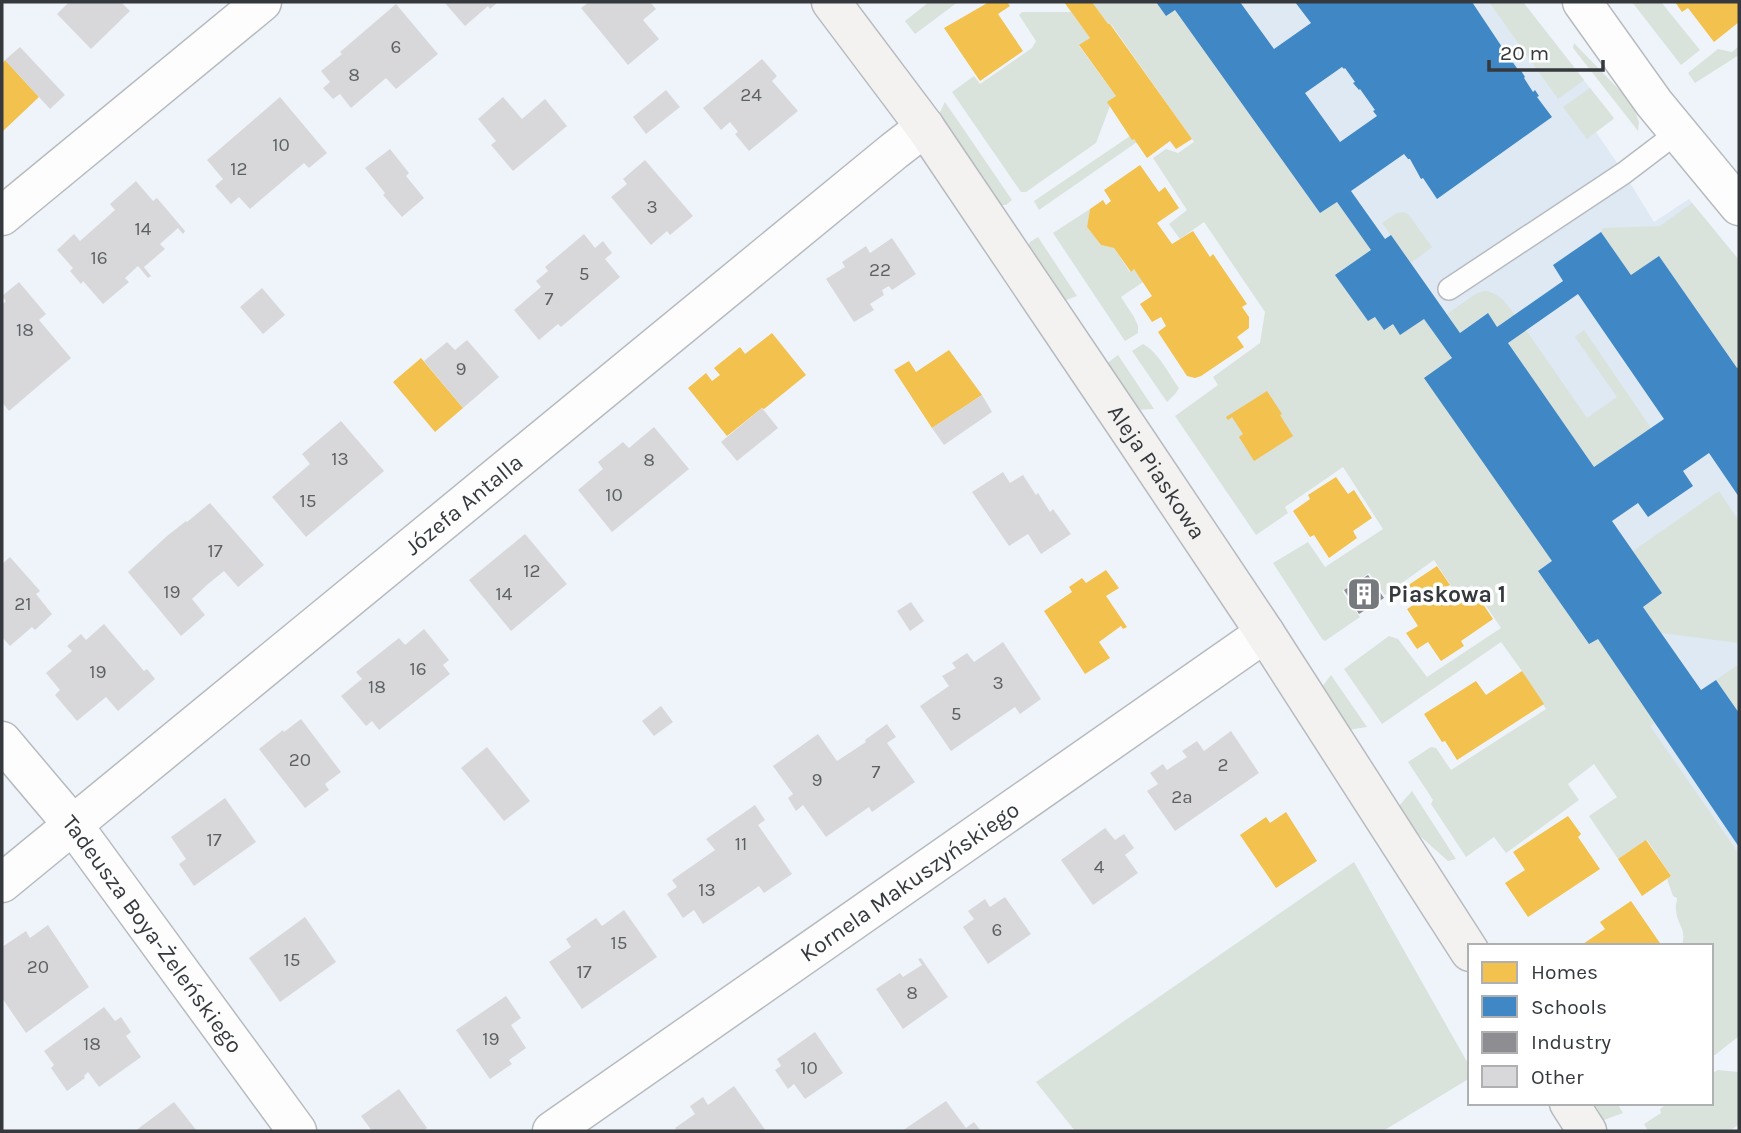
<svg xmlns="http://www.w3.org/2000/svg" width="1741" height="1133" font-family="Karla,sans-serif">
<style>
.built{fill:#dee9f3}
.green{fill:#d9e2db}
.homes{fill:#f2c14e}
.schools{fill:#3f88c5;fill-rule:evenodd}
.industry{fill:#8d8d92}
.building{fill:#d8d8da}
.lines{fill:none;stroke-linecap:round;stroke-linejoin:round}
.lane-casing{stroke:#b7bbbf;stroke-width:24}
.street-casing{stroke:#b7bbbf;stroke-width:41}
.secondary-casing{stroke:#b7bbbf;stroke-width:41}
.lane{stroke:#fdfdfe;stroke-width:21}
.street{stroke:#fdfdfe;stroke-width:38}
.secondary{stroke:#f4f2f0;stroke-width:38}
.labels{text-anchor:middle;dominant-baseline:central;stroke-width:7;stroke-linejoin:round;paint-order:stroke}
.number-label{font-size:19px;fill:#5e6164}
.street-label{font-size:23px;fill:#35393d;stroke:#fff}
.poi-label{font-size:23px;font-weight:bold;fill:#35393d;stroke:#fff;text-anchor:start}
</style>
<rect width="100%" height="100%" fill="#eff4fa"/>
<!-- built -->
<path class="built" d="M1109,2H1523L1614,119L1596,132L1624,173L1654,222L1689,199L1739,260V938Z"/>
<!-- green -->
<path class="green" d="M929,2H958L915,34L905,21Z
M1092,2H1156L1166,16L1175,10L1320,213L1337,202L1371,250L1335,275L1368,321L1375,317L1393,324L1424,319L1452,358L1552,561L1538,571L1589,644L1598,639L1656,722L1650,726L1739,854V1036L1715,1055L1711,1054V946H1682C1687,927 1677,926 1676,910C1675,906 1677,902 1677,898L1673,896L1667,879L1671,876L1647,840L1618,859L1589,816L1617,797L1594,764L1568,784L1579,800L1506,853L1494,837L1466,857L1431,804L1433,800L1408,762L1431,747L1436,748L1451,770L1546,709L1522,671L1501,642L1382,724L1344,669L1389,636L1398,639L1427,677L1501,628L1472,585L1457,595L1434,560L1385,595L1369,573L1342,591L1360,617L1325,641L1322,639L1273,563L1308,542L1325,567L1383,529L1343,467L1285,507L1288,513L1256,535L1175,416L1218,385L1213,377L1260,343L1265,312L1204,222L1180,239L1169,224L1187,210L1153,158L1166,149L1178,153L1194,142L1111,24H1108Z
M1489,2H1523L1584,80L1558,99Z
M1632,2H1661L1700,50L1681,65Z
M1022,12H1071L1090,38L1079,46L1116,96L1108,102L1110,106L1096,143L1026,192H1021L952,92L974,76L980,84L1032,48L1036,41L1019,15Z
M1574,43L1632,103L1639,122L1638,131L1573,48Z
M1739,46V55L1695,83L1688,73L1718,49L1732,52Z
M1590,88L1614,118L1587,139L1563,107Z
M945,102L1012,200L1006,205H1000L938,116Z
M1130,136L1137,142L1039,210L1034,201Z
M1692,203L1739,260V367L1737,368L1659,256L1631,275L1601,232L1603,228L1660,226Z
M1090,209L1087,227L1101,245L1114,248L1130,272L1134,269L1143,282L1121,297L1134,317L1138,326V333L1125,341L1053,233Z
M1403,212L1408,214L1432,247L1411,263L1382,223L1397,213Z
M1038,237L1077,296L1064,301L1028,247L1030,242Z
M1485,291C1501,294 1505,302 1515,315L1497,327L1487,313L1460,333L1447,314L1477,293Z
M1526,330L1587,418L1617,397L1575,337L1584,330L1651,428L1594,467L1508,343Z
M1143,344C1159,353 1168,373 1179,388L1176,393L1167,402L1132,351Z
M1118,355L1154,409L1137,410L1106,364Z
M1719,491L1739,521V643L1661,633L1643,607L1662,593L1633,551Z
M1739,664V713L1716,680Z
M1331,675L1367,727L1348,730L1321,688Z
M1412,791L1456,859L1448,861L1411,828L1398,807Z
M1354,862L1470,1067V1078L1383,1131H1075L1036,1082Z
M1718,1070L1739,1072V1124L1730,1131H1648L1644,1124L1661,1113L1660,1109L1668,1103H1711V1074Z
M1593,1103H1617L1623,1113L1604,1120Z"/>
<!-- homes -->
<path class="homes" d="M989,2H1007L1010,6L998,14L1023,51L980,81L944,28Z
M1064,2H1092L1108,24H1110L1192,139L1176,149L1170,141L1147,158L1134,139L1132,140L1107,102L1116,96L1079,45L1090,38Z
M1675,2H1739V22L1714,42L1688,8L1682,12Z
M5,60L39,97L2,132V64Z
M1140,165L1159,192L1165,187L1179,208L1157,223L1172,244L1193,231L1210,257L1213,254L1247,304L1242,307L1249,317V328L1237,337L1244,347L1201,376L1195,378L1187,376L1158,332L1166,326L1161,317L1152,322L1140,304L1152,296L1134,269L1131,272L1114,248L1101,245L1087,227L1090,209L1103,200L1106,205L1111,201L1104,190Z
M772,333L806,375L764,409L762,408L727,436L688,388L706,373L712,381L720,375L714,368L740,347L745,354Z
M949,350L982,395L932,428L894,370L909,361L916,372Z
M421,358L463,408L435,432L393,382Z
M1267,391L1282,414L1280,415L1293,436L1254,461L1239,437L1243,434L1232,417L1228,420L1226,417Z
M1336,477L1348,494L1354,490L1372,518L1353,531L1357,538L1329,558L1314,535L1310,537L1293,511L1310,499L1308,495Z
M1437,566L1450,585L1444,588L1454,602L1473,589L1493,619L1461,641L1464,646L1441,661L1428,642L1417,649L1406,633L1418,626L1407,609L1418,602L1407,586Z
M1106,570L1119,588L1106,596L1127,627L1123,629L1121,626L1099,642L1110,658L1085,674L1044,611L1072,592L1069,587L1082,578L1086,583Z
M1522,671L1544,704L1457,760L1445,741L1442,742L1424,714L1476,681L1486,695Z
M1286,812L1317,861L1276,888L1240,835L1266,817L1270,823Z
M1568,816L1581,834L1578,837L1600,869L1528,917L1505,883L1525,870L1513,852Z
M1646,840L1671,876L1642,896L1618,859Z
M1631,901L1662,946H1580L1605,929L1600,922Z"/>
<!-- schools -->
<path class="schools" d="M1156,2H1240L1274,49L1311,23L1295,2H1472L1504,50L1506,48L1511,56L1509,57L1519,71L1520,69L1525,77L1524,78L1533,92L1535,90L1539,96L1537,97L1552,117L1437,199L1423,178L1421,179L1410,159H1408L1404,154L1351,191L1385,239L1391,235L1460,333L1488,313L1497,327L1563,281L1553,265L1601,232L1631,275L1659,256L1737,368L1739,367V497L1709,453L1683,471L1693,486L1648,517L1638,503L1612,521L1662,593L1643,607L1701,690L1716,680L1739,713V847L1598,639L1589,644L1538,571L1552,561L1424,378L1452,358L1424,319L1400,335L1393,324L1384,330L1375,317L1368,321L1335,275L1371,250L1337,202L1320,213L1175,10L1166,16ZM1342,67L1344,69L1345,68L1355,82L1353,83L1359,90L1360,89L1375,110L1373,111L1377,116L1340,142L1305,93ZM1578,294L1664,419L1594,467L1508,343Z"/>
<!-- industry -->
<path class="industry" d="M1368,575L1384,598L1359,614L1344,590Z"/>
<!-- building -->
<path class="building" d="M69,2H121L130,11L91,49L57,14Z
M444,2H498L490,9L488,6L465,26Z
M589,2H650L656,9L643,20L659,39L628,65L581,8Z
M396,4L438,54L396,89L386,78L351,108L340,94L333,99L323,88L330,82L321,71L342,54L340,52Z
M20,47L65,95L50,109L5,60Z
M762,59L777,76L772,81L798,111L749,151L735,134L738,132L730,122L721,130L703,108Z
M666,90L680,107L646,134L633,117Z
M280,97L327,153L309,168L304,163L250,209L239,197L231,204L215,186L223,179L207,160Z
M503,97L522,119L545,99L567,126L513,171L491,145L496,141L478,119Z
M390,149L409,173L406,176L424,198L402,217L383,195L385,193L365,168Z
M645,160L693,216L670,235L667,231L651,245L611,197L627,184L623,179Z
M136,181L153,201L157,198L185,231L183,234L178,228L160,244L165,249L144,267L151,276L148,278L138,266L125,278L129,282L103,304L83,281L81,284L70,271L73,268L57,250L74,234L80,241L115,210L110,204Z
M584,234L595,248L603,241L612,253L605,259L620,277L561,327L558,324L539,340L514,310L541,287L536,281L548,271L545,267Z
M892,238L916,274L892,290L889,286L882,290L884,295L870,304L874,310L854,322L826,279L845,267L842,262L866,246L870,253Z
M19,282L46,314L39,320L71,358L9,411L2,402V305L6,301L2,296Z
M262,288L285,315L263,334L240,307Z
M467,340L499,377L463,408L424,361L447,342L455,350Z
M982,395L992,412L944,445L932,428Z
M762,408L778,428L737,461L721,442Z
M341,421L384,471L306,537L272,497L310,464L302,454Z
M654,427L689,469L612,532L578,490L603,469L598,462L623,442L629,448Z
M1003,472L1010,483L1023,475L1036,495L1038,493L1050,512L1053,509L1071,534L1041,554L1028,534L1009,546L972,492Z
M210,503L264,565L238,587L224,571L208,584L192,599L205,615L181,636L128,572L167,536L186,521L187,522Z
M525,534L567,584L511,631L469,580Z
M10,557L40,591L36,594L52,614L35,630L32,627L10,646L2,637V564Z
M911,602L924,621L910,631L897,611Z
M104,624L144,671L147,669L155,679L118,711L106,697L77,721L55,695L60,690L46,673L72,651L67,646L81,634L86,640Z
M424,629L449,660L443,665L450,674L379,730L372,721L366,726L341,696L362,679L356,672L399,638L405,645Z
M1003,642L1041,699L1020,714L1015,707L951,751L920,706L949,686L942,676L956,668L952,663L967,653L974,662Z
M661,706L673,722L654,736L642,721Z
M301,719L341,772L325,784L329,790L305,808L259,749L283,730L284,732Z
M887,724L896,737L887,743L915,782L872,812L869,807L826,837L803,805L796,811L788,798L793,794L773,766L818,734L837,761L866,742L865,740Z
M1231,731L1259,773L1175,831L1147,791L1158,784L1150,773L1163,764L1167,770L1187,757L1182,751L1197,741L1204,751Z
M487,747L530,801L504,821L461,768Z
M225,798L256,842L194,886L179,864L186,859L171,837Z
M755,805L765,820L758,825L792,874L764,893L759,886L703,924L694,910L683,918L667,894L677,887L672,880L715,850L706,839Z
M1105,828L1115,840L1124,834L1134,848L1125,855L1138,873L1093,905L1061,860Z
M1005,897L1031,934L988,964L963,927L974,919L968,911L985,899L990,907Z
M624,910L657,957L582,1009L549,962L571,947L566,939L596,918L602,926Z
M305,917L336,962L280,1002L249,958Z
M48,925L89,987L26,1033L2,998V947L26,931L30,938Z
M921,958L948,997L903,1029L876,989L900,973L903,977L922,965L918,959Z
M506,996L521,1018L511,1025L526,1048L509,1060L512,1064L490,1079L456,1030Z
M104,1007L115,1021L121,1017L131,1032L126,1036L141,1057L99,1087L88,1072L84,1076L85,1078L67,1091L51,1068L54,1065L44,1051Z
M815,1032L843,1073L805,1099L794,1084L788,1089L775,1070L781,1066L777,1059Z
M734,1086L766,1131H677L675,1128L695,1114L690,1106L703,1097L708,1105Z
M399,1089L427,1128L423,1131H372L361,1116Z
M946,1101L966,1128L974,1122L981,1131H902Z
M174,1102L197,1131H135Z"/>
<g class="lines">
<!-- lane casing -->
<g class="lane-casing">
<path id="lane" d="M1449,289L1624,173L1678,132"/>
</g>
<!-- street casing -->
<g class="street-casing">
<g id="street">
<path d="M1582,2L1654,103L1739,206"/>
<path d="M2,216L262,2"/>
<path id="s1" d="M2,741L73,825L297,1131"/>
<path id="s2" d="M2,883L894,151L925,127"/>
<path id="s3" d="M552,1131L1265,633"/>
</g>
</g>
<!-- secondary casing -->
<g class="secondary-casing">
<g id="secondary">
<path id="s4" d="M831,2L925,127L1134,437L1265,633L1470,952"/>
<path d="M1569,1103L1587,1131"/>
</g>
</g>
<!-- lane -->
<use href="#lane" class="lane"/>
<!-- street -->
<use href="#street" class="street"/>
<!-- secondary -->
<use href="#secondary" class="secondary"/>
</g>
<!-- icons -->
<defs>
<g id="building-square" transform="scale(1.75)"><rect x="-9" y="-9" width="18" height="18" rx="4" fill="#767a7f" stroke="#fff"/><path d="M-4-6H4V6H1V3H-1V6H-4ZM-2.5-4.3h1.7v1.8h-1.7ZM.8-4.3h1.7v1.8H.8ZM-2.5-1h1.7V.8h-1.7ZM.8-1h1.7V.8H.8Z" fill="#fff"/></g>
</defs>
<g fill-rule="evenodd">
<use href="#building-square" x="1364" y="594"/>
</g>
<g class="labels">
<!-- number labels -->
<g class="number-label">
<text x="396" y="47">6</text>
<text x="354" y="75">8</text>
<text x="751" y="95">24</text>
<text x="281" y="145">10</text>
<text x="239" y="169">12</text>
<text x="652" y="207">3</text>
<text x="143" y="229">14</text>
<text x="99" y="258">16</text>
<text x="880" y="270">22</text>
<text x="584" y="274">5</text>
<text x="549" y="299">7</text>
<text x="25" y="330">18</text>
<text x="461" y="369">9</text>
<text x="340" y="459">13</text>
<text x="649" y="460">8</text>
<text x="614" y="495">10</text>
<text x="308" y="501">15</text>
<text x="215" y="551">17</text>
<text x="532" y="571">12</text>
<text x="172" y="592">19</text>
<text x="504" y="594">14</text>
<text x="23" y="604">21</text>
<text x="418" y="669">16</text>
<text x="98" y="672">19</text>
<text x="998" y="683">3</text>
<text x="377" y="687">18</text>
<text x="956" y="714">5</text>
<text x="300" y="760">20</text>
<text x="1223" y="765">2</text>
<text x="876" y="772">7</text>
<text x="817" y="780">9</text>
<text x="1182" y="797">2a</text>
<text x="214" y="840">17</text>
<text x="741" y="844">11</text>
<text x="1099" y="867">4</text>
<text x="707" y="890">13</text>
<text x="997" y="930">6</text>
<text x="619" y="943">15</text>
<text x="292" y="960">15</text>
<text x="38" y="967">20</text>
<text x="584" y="972">17</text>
<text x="912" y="993">8</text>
<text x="491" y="1039">19</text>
<text x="92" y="1044">18</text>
<text x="809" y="1068">10</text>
</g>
<!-- street labels -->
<g class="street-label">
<text stroke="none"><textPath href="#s4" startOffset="572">Aleja Piaskowa</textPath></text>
<text stroke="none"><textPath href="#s2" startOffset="597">Józefa Antalla</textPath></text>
<text stroke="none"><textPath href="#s3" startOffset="436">Kornela Makuszyńskiego</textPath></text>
<text stroke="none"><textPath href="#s1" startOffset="245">Tadeusza Boya-Żeleńskiego</textPath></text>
</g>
<!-- poi labels -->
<g class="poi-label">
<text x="1388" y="594">Piaskowa 1</text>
</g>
</g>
<!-- border -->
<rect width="1741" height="1133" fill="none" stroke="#35393d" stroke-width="7"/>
<!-- legend -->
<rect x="1468" y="944" width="245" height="161" fill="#ffffff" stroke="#aeb0b1" stroke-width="2"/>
<rect x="1482" y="962" width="35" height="21" fill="#f2c14e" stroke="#aeb0b1" stroke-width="2"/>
<text x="1531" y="979" font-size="21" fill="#35393d">Homes</text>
<rect x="1482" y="996" width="35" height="21" fill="#3f88c5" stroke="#aeb0b1" stroke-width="2"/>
<text x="1531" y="1014" font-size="21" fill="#35393d">Schools</text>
<rect x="1482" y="1032" width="35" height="21" fill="#8d8d92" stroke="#aeb0b1" stroke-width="2"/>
<text x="1531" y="1049" font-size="21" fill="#35393d">Industry</text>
<rect x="1482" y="1066" width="35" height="21" fill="#d8d8da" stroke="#aeb0b1" stroke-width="2"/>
<text x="1531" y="1084" font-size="21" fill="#35393d">Other</text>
<!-- scale -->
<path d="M1489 60v10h114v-10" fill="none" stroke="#35393d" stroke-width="3.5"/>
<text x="1500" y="60" font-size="21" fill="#35393d" stroke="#ffffff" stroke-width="5" paint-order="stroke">20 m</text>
</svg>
